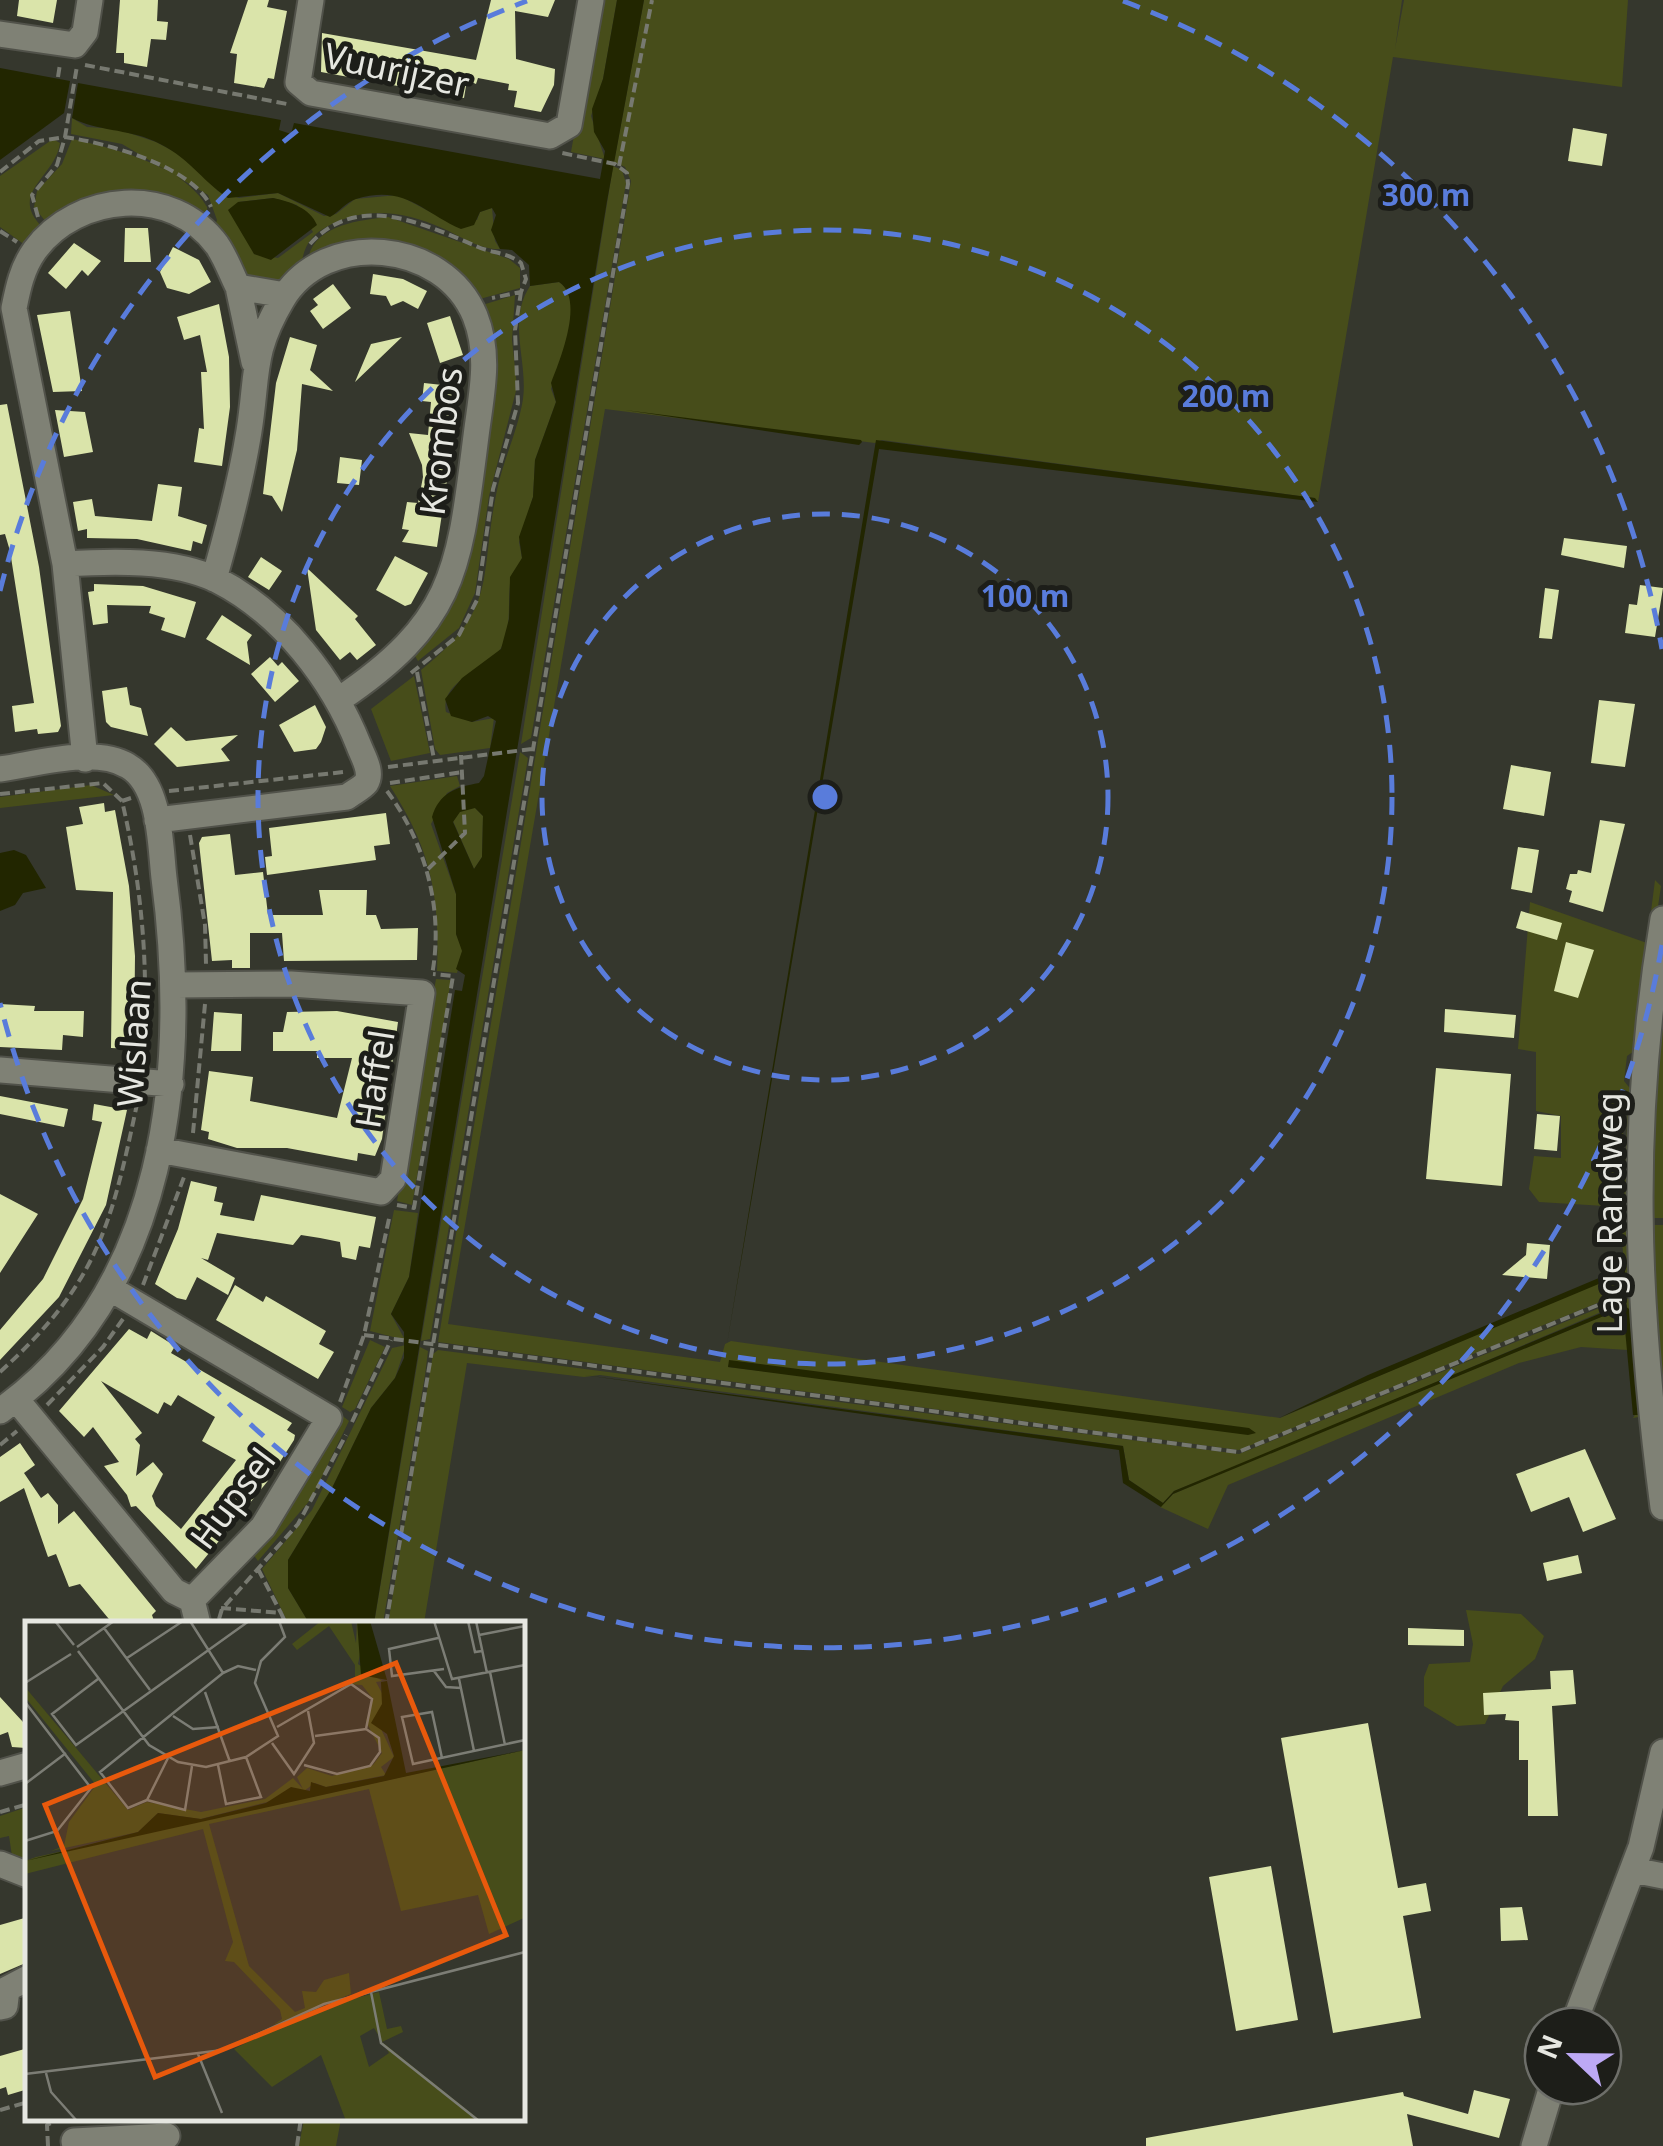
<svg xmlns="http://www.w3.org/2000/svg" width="1663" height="2146" font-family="'Noto Sans',sans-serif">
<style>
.green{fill:#474d1a;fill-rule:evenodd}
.water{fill:#222600;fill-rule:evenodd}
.building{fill:#dae4aa;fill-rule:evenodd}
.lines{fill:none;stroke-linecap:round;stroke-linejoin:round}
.minor-casing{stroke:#51524a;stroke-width:29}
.path{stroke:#777970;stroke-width:4;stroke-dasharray:10 5;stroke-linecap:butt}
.minor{stroke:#7f8175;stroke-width:25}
.ring{fill:none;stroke:#597cdb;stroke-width:5;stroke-dasharray:18 12}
.labels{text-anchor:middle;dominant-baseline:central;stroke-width:10;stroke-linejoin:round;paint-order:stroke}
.street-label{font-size:35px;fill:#e6e7e1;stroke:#1d1e19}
.inset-road{fill:none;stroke:#7c7d75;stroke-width:2.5}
.view{fill:#e8590c;fill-opacity:0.15;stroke:#e8590c;stroke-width:5}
.inset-edge{fill:none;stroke:#e6e7e1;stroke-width:5}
.centre{fill:#597cdb;stroke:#1d1e19;stroke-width:5}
.ring-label{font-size:30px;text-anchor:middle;font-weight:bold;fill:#597cdb;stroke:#1d1e19;stroke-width:10;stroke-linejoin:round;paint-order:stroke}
</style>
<rect width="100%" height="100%" fill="#35372d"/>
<!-- green -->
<path class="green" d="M598,0H617L603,79L591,116L605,159L571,152Z
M644,0H1402L1395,49L1404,0H1628L1622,87L1393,57L1318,502L1314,498L882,440L875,443L605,409L448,1324L720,1362L725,1344L731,1341L1280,1418L1609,1278L1622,1274L1624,1292L1239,1450L438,1342L631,181L625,167L614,162ZM730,1361L1176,1419L1249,1428L728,1367Z
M72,118L87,127L117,129L156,142L190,160L218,191L239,198L278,193L324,216L336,214L355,199L398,195L434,214L477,220L480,212L492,208L495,241L500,249C480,250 460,236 442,228C404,211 365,206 328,226C309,236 303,248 301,269L280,285L246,279L213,232L217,220L208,195L122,144L71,134ZM273,198L297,205L313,232L278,258L254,254L238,202Z
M53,139L60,143C55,178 8,192 42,227L25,245L0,227V176Z
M72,139C113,148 185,166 207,207L208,225L187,211L46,222L34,207L37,191L62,164Z
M613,166L622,170L626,183L531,738L521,744Z
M388,217L509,259L520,268V288L476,300L443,263L308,259C314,225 360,220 388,217Z
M559,282L568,289C579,321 559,359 551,389L556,402L535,460L533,497L519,542L522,558C520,567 513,569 511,578C506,602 515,636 495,656C478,673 440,683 446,712L472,722L494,718L490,748L440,755L435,749L421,670C498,609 479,581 496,495C502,462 518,431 523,399C528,361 507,321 530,286Z
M515,295L512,340L517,387L489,496L475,593L459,628L418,661L412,651L459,576L479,306Z
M414,676L430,753L391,761L371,709Z
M520,752L528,758L430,1339L421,1341Z
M457,776L460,786L447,793L431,824L456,894V934L463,951L457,973L437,971C440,895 431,850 390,786Z
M91,785L114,795L0,808V797Z
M474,807L483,816L482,857L474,869L453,821L459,812Z
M1655,880L1661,886L1637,1049L1627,1056L1624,1081L1633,1092L1631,1271L1625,1273L1622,1242L1628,1101L1624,1102L1621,1207L1539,1202L1529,1189L1534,1156L1561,1158V1116L1536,1111V1052L1518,1049L1530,902L1647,943Z
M436,979L451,980L412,1205L397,1201Z
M1663,1019V1218H1654V1225H1663V1404L1645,1260L1657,1043L1653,1144Z
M394,1210L418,1213L409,1277L391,1314L405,1340L370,1331Z
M1624,1298L1633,1300L1644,1416L1633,1418L1638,1410L1629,1309L1620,1304L1284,1447L1623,1308L1628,1350L1581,1347L1519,1363L1228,1485L1208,1529L1160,1507L1173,1494L1259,1457L1174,1491L1163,1503L1129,1480L1123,1446L600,1375L584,1377L467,1363L424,1623L388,1624L433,1354L438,1350L1239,1454Z
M370,1340L385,1347L355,1409L350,1412L342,1407Z
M406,1345L395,1378L371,1408L332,1488L288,1560V1588L309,1623H288L262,1569L312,1510L392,1348Z
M420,1347L428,1351L425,1375L383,1623L374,1624Z
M339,1413L349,1421L311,1499L258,1561L250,1550Z
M1466,1610L1521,1614L1544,1636L1535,1659L1503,1686L1485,1724L1457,1726L1424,1706V1677L1429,1664L1470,1662L1473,1644Z
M27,1807V1863L12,1856L9,1836L0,1838V1816Z
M304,2119H341L336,2146H299Z"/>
<!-- water -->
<path class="water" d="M617,0H644L607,201L374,1623H309L288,1588V1560L332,1488L371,1408L395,1378L404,1358V1332L391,1314L409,1277L455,990L462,991L465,975L456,969L462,951L456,934V894L432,817C439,793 456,787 479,783L484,776L496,721L488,716L472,722L451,716L445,699L462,678L501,649L509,619L510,577L522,558L519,537L533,497L535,460L556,402L551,383C560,360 585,299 559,282L530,286L529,265L512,250L500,249L491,230L496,215L492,208L480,212L474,225L461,229C422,212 405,184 356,199C346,202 339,212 330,217L278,193L228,198C200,179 188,156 154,141C127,129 97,131 72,118L78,83L281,120L279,130L291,134L294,123L600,179L605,151L594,132L592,109L603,79ZM475,808L483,816L482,857L474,869L453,822L460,812Z
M0,68L70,81L64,113L0,160Z
M273,198C291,202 310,208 317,225L271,260L254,254L228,210L238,202Z
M625,410L861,440L862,442L859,445Z
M876,440L1315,498L1318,502L879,449L727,1344Z
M14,850L26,855L46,888L23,893L15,905L0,911V853Z
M1625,1267V1273L1279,1418L1368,1375Z
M1623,1304L1629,1309L1638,1415H1633L1623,1308L1173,1494L1161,1507L1123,1483L1119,1450L584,1375L1123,1446L1129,1480L1163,1503L1174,1491Z
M729,1360L1249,1428L1256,1433L1248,1435L728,1367Z"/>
<!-- building -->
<path class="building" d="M19,0H57L53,23L17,16Z
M120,0H158L157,21L168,22L166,40L151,39L147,67L124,63V53H116Z
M248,0H269L267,7L287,11L274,79L268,78L264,88L234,83L237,54L230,53Z
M491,0H555L548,17L515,11L516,59L555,69L554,85L541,112L514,107L517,91L508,90L509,84L478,78L476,84L467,80L464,98L321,72L322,33L476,60Z
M1573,128L1607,134L1602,166L1568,161Z
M125,228H148L151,262H124Z
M74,243L101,261L88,276L82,270L66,289L48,273Z
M173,247L199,260L211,282L189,294L167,288L160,272Z
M373,274L403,279L427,291L418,309L403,301L391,306L386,296L370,294Z
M333,284L351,308L323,329L310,311L318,305L313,299Z
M219,304L229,357L230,407L222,466L194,462L199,428L204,429L201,372H207L200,335L184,340L177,317Z
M70,311L82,391L53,392L37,315Z
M450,316L463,355L440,363L427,323Z
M290,337L317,345L310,370L333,391L302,384L297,450L282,512L272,496L263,494L276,383Z
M402,337L355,382L371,344Z
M424,383L461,387L437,547L402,542L409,530L402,529L407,502L418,503L423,477L422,465L409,433L428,435L431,402L422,401Z
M7,404L39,567L61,726L58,732L38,734L37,729L15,732L12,706L34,703L10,551L5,534L0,535V405Z
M55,410L85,412L93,452L64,457Z
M340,457L362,460L359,485L337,483Z
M158,484L182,487L178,516L207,525L202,544L193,541L191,551L137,539L87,538V529L78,531L73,502L92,499L95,516L152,521Z
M1564,538L1627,546L1624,568L1561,555Z
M395,556L428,573L411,604L405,606L376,590Z
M261,557L282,571L269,590L248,577Z
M307,568L358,616L355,619L376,645L357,660L350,652L340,660L316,630Z
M94,584L143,586L196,602L185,638L161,630L165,618L149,613L151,606L107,605L108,623L93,625L88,592L94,591Z
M1640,585L1663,588L1655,637L1625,633L1629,604L1637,605Z
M1545,588L1559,590L1552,639L1539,638Z
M222,615L252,635L247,642L250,665L206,639Z
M270,657L278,666L282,662L299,681L275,702L251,674Z
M127,687L130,705L141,708L148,736L111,727L106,722L102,691Z
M1599,700L1635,704L1625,767L1591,763Z
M315,705L326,727L321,742L316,749L294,752L279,725Z
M171,727L186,741L238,735L221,749L230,761L177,767L154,744Z
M1511,765L1551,772L1544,816L1503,809Z
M104,803L105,812L115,810L129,886L135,956L134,1049L111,1048L113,892L76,890L66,827L83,824L79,807Z
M386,813L390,844L374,846L376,860L267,875L265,857L272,856L269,828Z
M1600,820L1625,824L1603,912L1569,902L1572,891L1566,889L1570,874H1577L1578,870L1591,873Z
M230,834L235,875L263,872L268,915H323L319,890H367L366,915H376L381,929L418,928L417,960L284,961L282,933H250V968H232V960L212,961L199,843L202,837Z
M1518,847L1539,850L1532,893L1511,889Z
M1521,911L1562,923L1557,940L1516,928Z
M1566,942L1594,950L1578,998L1554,991Z
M0,1004L35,1006L34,1011H84L83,1037L63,1035L62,1050L0,1047Z
M1445,1009L1516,1015L1514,1038L1444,1032Z
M337,1011L398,1022L382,1139L375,1156L358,1153L357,1161L287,1148H237L208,1139L209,1132L201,1130L209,1071L253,1077L250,1101L337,1118L352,1058H317V1051H273V1032H283L287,1012Z
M214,1012L242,1014L241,1051H211Z
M1436,1068L1511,1074L1502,1186L1426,1179Z
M0,1096L68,1109L64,1127L0,1114Z
M94,1104L127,1110L106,1205L59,1297L0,1360V1330L43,1279L83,1199L102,1122L92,1120Z
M1537,1114L1560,1116L1557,1151L1534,1149Z
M191,1181L217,1187L214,1201L223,1203L220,1215L254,1221L261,1195L376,1217L370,1248L359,1246L356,1260L342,1257L340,1242L320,1238L301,1235L293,1245L217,1233L208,1260L201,1258L235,1278L228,1295L197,1277L186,1300L177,1298L155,1284L178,1229Z
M0,1194L38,1214L0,1273Z
M1527,1243L1550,1245L1547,1279L1502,1275L1526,1255Z
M235,1285L263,1302L266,1296L326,1331L319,1344L334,1352L318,1379L216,1320Z
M129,1329L147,1339L151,1331L175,1346L171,1353L292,1423L287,1430L295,1435L294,1440L267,1482L196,1569L136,1506L131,1507L127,1495L104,1466L119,1462L93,1427L84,1437L59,1411ZM101,1381L158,1414L164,1402L171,1406L178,1395L215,1417L202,1441L236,1460L181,1529L156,1506L152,1496L163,1474L153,1462L136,1476L140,1445L135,1439L142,1433Z
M20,1443L35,1465L24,1473L41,1498L48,1493L58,1505V1524L74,1511L156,1611L152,1615L155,1624H113L80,1584L69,1587L56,1554L48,1557L24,1488L0,1502V1457Z
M1585,1449L1616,1519L1583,1532L1569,1497L1531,1512L1516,1474Z
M1578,1555L1582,1573L1547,1581L1543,1563Z
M1408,1628L1464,1630V1646L1408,1645Z
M1573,1670L1576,1704L1552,1706L1558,1816H1528V1760H1519V1721L1505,1720L1506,1714L1484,1715L1483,1693L1551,1689L1550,1671Z
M0,1697L23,1722L28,1721L26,1748L12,1747L8,1732L0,1735Z
M1368,1723L1398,1888L1426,1883L1431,1911L1403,1916L1421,2018L1333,2033L1281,1738Z
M1271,1866L1298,2020L1236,2031L1209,1877Z
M1522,1907L1528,1940L1501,1941L1500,1908Z
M28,1917V1962L0,1974V1925Z
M28,2048V2089L8,2095L6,2087L0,2089V2056Z
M1474,2090L1510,2099L1499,2138L1407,2114L1413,2146H1146V2138L1403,2092L1404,2096L1468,2114Z"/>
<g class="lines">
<!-- minor casing -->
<g class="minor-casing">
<path id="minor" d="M311,0L298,82L311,93L550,136L569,125L591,0
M0,34L75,45L85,32L90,0
M238,287L254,362
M65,564C112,561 173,559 217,580C282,613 333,680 359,746C363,757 373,772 366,783C362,788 352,793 347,797L157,820
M214,579C228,530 241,481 249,431C258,375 251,352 282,300C325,228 444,240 475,316C491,356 481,395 476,436C459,568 457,620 340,699
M85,759L65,564L14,308C18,288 22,268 35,250C77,193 172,184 217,245C226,258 231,273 238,287L285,295
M0,769C36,764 95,746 128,766C161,785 160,844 164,878C189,1067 169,1291 0,1411
M1663,919C1629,1124 1636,1302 1663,1507
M0,1070L171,1084
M159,1150L381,1192L393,1179L422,993L291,984L176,985
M111,1289L329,1418L263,1527L192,1600
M16,1399L174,1591L192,1600
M192,1600L198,1624
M0,1773L28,1765
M0,1864L28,1875
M1633,1870L1663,1876
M0,2007L5,2006L7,1989L28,1978
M1573,2026L1641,1847L1663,1752
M75,2146L74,2141L167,2136
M1534,2146L1552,2086"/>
</g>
<!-- path -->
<path class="path" d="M85,65L287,104
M58,77L60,64
M619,166L652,0
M0,172L39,141L65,137L77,66
M38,217L32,195L57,165L65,137C106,143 193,166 211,207
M0,231L17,242
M310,244C358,191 424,224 478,247C492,253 509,253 521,263L526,279L521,292L492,298
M417,672L434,759
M411,673L459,635L477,600L493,489L518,403L515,330L521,292
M388,767L532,749
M390,783L462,772
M169,791L344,772
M387,791C426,844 444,910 432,975
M0,794L103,783L122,801
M131,798L122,801C142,886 150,973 142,1060
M190,835L205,925L206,964
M428,869L465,833L461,755
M193,1133L205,1004
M397,1205L414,1208L453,976L433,974
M143,1285L184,1177
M364,1335L1238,1452L1620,1296
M0,1372C97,1284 111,1227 137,1104
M340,1402L364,1335L390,1214
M47,1405L103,1347L123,1319
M352,1422L391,1340
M0,1445L17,1431
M258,1569L281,1613
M221,1608L281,1613L286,1624
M219,1619L222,1609L298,1524L346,1435
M386,1624L628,184L627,173L615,164L562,153
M0,1812L28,1804
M0,2110L28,2102
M48,2146L47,2125L60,2118
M297,2146L301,2118"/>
<!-- minor -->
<use href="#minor" class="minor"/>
</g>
<!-- distance rings -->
<g class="ring">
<circle cx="825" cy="797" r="283"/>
<circle cx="825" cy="797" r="567"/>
<path d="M1662 945A850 850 0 0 1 0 1003M0 591A850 850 0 0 1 527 1M1123 1A850 850 0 0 1 1662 649"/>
</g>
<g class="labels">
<!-- street labels -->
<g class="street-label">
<text transform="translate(397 69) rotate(12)">Vuurijzer</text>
<text transform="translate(440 441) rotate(-83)">Krombos</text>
<text transform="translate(133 1043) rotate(-86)">Wislaan</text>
<text transform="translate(374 1079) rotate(-81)">Haffel</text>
<text transform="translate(1608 1213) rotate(-90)">Lage Randweg</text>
<text transform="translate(232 1498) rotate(-53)">Hupsel</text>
</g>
</g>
<!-- overview -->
<g transform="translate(25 1621)">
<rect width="500" height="500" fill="#35372d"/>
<path d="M296,0H326L331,22L332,0L338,19L333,43L357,60L351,61L358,74L357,110L369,136L356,146L361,154L301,166L290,162L276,172L269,167L246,180L175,198L133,192L113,211L26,230L39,225L44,201L71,164L0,76V66L103,189L122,181L176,191L240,178L268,157L278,168L272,156L282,147L307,155L348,144L357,132L341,100L348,78L337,64L323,63L330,61V44L304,5L272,29L267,23ZM500,129L499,297L464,313L453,274L376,290L344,168L184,203L224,345L270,391L280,387L277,370L291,371L299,359L324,352L326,373L248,404L257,398L255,389L209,341L200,340L208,321L178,208L0,253V240L11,236ZM354,371L362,408L376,405L378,411L357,421L456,500H321L296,434L247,466L209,428L285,389ZM349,407L364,432L344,446L335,415Z" fill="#474d1a" fill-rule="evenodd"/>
<path d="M332,0H345L362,59L336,54ZM362,60L381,152L500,129L0,240L113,211L133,192L176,198L241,182L266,166L285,170L286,161L301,166L359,155L369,135L362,113L346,102L357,83L356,61Z" fill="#222600"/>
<path class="inset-road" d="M30,0L49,24M165,0L198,52M409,0L427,58L500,44M443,0L450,31L457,30M451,0L462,52M79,7L125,69M454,14L500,5M413,17L364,28L367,55L419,48M52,26L89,0M53,30L124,124L153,141L181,146L221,136L253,115L230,62L236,40L260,16L254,0M102,37L158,0M409,50L421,66L436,67M465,51L480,124M198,52L213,45L231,49M73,58L27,93L51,124L224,0M434,58L449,130M0,62L46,33M180,71L205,141M0,81L66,167L32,210L0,220M148,95L168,108L194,106M252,106L326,63L347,78L341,108M247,122L269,153L289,122L283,90M417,137L407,91L377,96L388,143L500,119M193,144L201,183L236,176L221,136M279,144L312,153L345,145L355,131L354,117L341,108L290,115M0,163L41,132M122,179L103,187L75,151L198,52M122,179L160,189L167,145M122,179L143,137M346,371L356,422L454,500M173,433L197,492M21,452L26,471L52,500M0,453L198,429L299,383L500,331"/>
<path class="view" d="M371,42L481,314L130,456L20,184Z"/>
<rect width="500" height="500" class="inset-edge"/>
</g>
<circle cx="825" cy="797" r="15" class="centre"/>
<g class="ring-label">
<text x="1426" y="206">300 m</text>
<text x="1226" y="407">200 m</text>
<text x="1025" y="607">100 m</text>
</g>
<!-- north arrow -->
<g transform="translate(1573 2056) rotate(292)"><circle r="48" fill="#1d1e19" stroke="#6d6e69" stroke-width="2.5"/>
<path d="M0-8L18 38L0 25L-18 38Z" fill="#bda9f5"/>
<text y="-15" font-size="28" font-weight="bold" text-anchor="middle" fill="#e6e7e1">N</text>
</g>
</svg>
